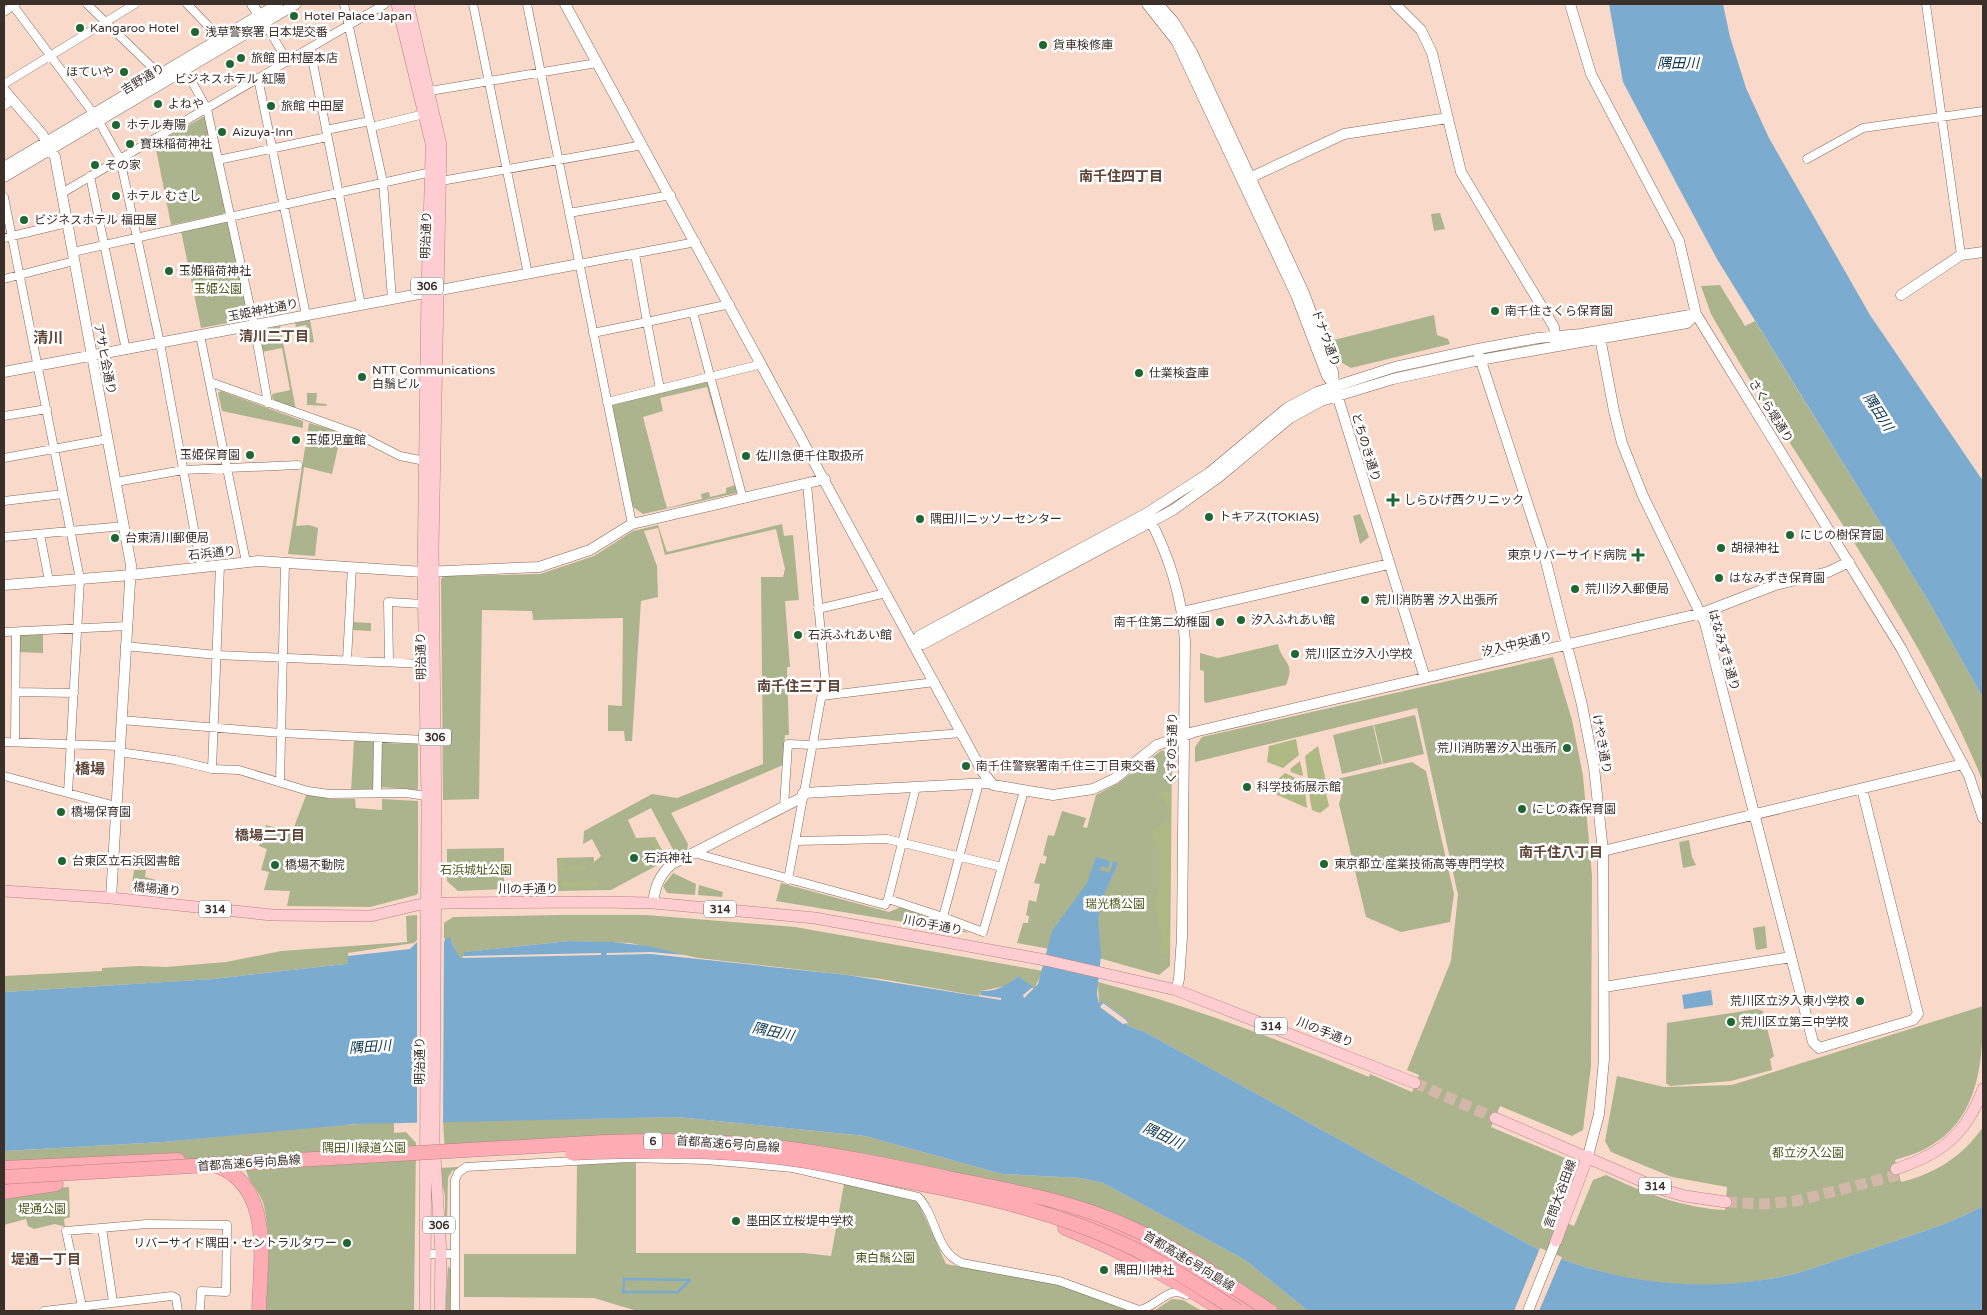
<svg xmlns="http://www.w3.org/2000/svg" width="1987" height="1315" font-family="'Varela Round','Noto Sans JP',sans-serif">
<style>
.green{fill:#acb48e}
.forest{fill:#aeb983}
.water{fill:#7bacd0}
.pier{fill:#f9daca}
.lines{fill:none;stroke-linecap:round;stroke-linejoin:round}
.stream{stroke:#7bacd0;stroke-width:2.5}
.primary-tunnel{stroke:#d3b8aa;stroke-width:11;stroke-dasharray:11 5.5;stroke-linecap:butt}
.street-casing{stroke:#84695b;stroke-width:9}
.secondary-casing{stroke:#84695b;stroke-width:11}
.primary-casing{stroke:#b98083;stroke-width:12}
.highway-casing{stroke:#b98083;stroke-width:15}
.street{stroke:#fff;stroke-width:8}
.secondary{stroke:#fff;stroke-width:10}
.primary{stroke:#fecdd2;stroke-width:11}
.highway{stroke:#fdacb4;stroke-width:14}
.highway-bridge-casing{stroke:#b98083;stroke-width:15;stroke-linecap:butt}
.highway-bridge{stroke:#fdacb4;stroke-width:14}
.poi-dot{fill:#1f6633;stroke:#fff;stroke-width:2}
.labels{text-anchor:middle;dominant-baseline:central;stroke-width:5;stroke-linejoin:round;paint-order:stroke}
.shield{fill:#fff;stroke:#766d69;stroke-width:1}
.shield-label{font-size:11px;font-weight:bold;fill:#3b2f29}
.poi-label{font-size:12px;fill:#3b2f29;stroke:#fff;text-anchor:start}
.street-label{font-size:12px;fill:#3b2f29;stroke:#fff}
.park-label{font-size:12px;fill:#4f581c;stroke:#fff}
.water-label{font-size:14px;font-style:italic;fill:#0d354e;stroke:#fff}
.neighbourhood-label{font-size:14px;font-weight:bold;fill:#5f4538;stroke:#fff}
.quarter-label{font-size:15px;font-weight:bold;fill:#5f4538;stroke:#fff}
</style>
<rect width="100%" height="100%" fill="#f9daca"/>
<!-- green -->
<path class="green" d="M205,116L226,213L171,225L155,144Z
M1440,213L1445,229L1434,231L1431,214Z
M228,221L249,319L201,328L181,231Z
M1720,285L1745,326L1755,321L1929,602L1983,698V782C1916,615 1799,470 1711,314L1701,286Z
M1434,315L1437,335L1448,339L1450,344L1351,368L1342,363L1334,340Z
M310,320L314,342L309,343L306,325L296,327L295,323Z
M280,326L296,410L273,402L272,394L290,390L282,348L262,352L258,330Z
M708,381L726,442H723L707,387L660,398L663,411L643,417L664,498L667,508L702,499L701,494L709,492L710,497L726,493V488L735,485L737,493L643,514L633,507L612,404Z
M221,391L303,421V428L222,411L218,393Z
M307,393H317L316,403L327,404L326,406L307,405Z
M309,423L356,437L373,446C361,446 353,434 339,443L332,474L304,467L296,526L309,525L318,528L315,556L288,554Z
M1360,514L1369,537L1360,544L1353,516Z
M782,524L784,536L793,535L799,600L785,601L790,667H787L789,735H785L783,765L671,813L688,844L687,850L676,855L651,808L628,820L636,838L655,837L667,860L611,890L558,891L557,858L594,857V862L601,856L592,839L583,844L584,831L652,794L677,798L763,764L761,577H783L785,569L776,529L665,555L658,528L644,531L657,566L658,597L641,601L632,741H625L624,731H608V705L622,706L623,618L533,620L532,611L482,610L479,799L443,800L441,579L444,576L540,574L594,556L633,531L658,525L667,552Z
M351,622L371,623V631L351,630Z
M43,633V653L19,652L20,634Z
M1278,644C1282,664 1296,661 1286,685L1206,703L1204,701V671L1200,670V653L1218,658Z
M1553,657L1572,720L1583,776L1592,875L1591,1066L1583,1130L1572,1136L1500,1106L1491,1127L1565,1158L1571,1172L1552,1217L1574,1226L1593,1180L1606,1175C1644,1193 1683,1208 1725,1210L1727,1187L1672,1177L1611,1152L1605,1141L1617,1076L1664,1087L1732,1085L1983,1006C1983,1063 1980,1123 1921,1151C1912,1155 1903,1157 1895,1160L1901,1182C1935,1174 1963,1156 1983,1127V1206C1949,1225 1911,1235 1874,1248C1843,1257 1811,1271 1780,1277C1700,1294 1614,1283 1539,1250L1145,1032L1126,1025L1129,1021L1102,1001L1099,1004L1098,982C1191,1006 1280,1040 1369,1077L1370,1074L1412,1092L1419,1075L1407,1070L1451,961L1458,895L1417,708L1195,762V747L1202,737Z
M1415,715L1424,754L1383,764L1374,725Z
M1373,725L1382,764L1342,774L1333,735Z
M354,740L376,741L374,791H351Z
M384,743L418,744V790L380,787L381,745Z
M1162,750L1172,756L1170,966L1159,975L1099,958L1017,943L1023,923H1028L1029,916L1026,915L1029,900L1036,902L1040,884L1034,883L1040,863L1045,864L1047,857L1043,855L1048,835L1054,836L1062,811L1086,818L1083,827L1087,828L1096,795L1117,784Z
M1412,762L1426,771L1454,894L1450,922L1401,932L1366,917L1339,804L1341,797L1337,779Z
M307,793L330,799H355L356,808L382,810V799L418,801V893L416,895L370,907L287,906L290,891L264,890L269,872L261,870L267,849L259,846L266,825L292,832Z
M1689,840L1692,857L1696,865L1683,868L1679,842Z
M504,848V889L458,891L447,881V849Z
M134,870H146L145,877L156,880L154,894L131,891Z
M673,873L696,884L695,895L667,893L663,886Z
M781,883L889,912L901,907L970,933L776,901Z
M699,885L723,892L722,897L698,895Z
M417,915V940L414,943L348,953V964H345L213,979L4,992V976L102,971V968L139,966L166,967L226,962L281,951L407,942L406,916Z
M559,915H646L795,927L1043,971L1034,989L1018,976L1006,986L981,991L979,996L881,979L698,958L630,943L569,941L465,952L462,958H459L452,944L451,939L444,938V923L453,917Z
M1765,926L1767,948L1756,950L1753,928Z
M1757,1009L1763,1011L1774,1056L1770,1059L1772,1070L1731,1081L1670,1086L1666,1083L1667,1023Z
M677,1117L865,1136L1002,1174L1080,1178L1103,1183L1245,1260L1308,1311H1263L1077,1209L684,1145L445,1154L443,1121Z
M394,1122V1133L406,1132L416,1143L414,1311H265C266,1277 272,1240 264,1206C261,1192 248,1183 246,1169L27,1171L57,1188L69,1187L70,1217L64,1219L65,1227L55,1224L34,1229L28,1226L26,1219L4,1225V1151L163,1142L308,1127Z
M636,1162V1253H804L831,1256L844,1184L915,1201L919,1204L946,1264L1057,1284L1129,1311H637L594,1298L464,1297V1254H576L577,1165Z
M458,1167L459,1168L452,1171L448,1178L447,1220L445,1221V1196L439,1168Z
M448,1266L451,1270L450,1311H445Z
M1172,1299L1183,1300L1202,1311H1154Z"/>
<!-- forest -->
<path class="forest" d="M1296,739L1299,755L1283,768L1267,762L1269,746Z
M1318,746L1327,786L1308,778L1305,756Z
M1300,761L1303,774L1302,776L1291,772L1290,769Z
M1285,773L1304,782L1307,808L1266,790Z
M1307,782L1325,789L1329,806L1320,813L1312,810Z
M1159,791L1171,793L1169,956L1161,952L1162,935L1155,906L1159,888V849L1151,833L1169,818C1168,805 1168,800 1157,793Z
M655,837L664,859L645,868L642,862L656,853L651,843V838Z
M559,858H563L564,867L586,866L587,868L586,870L560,871Z
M565,879L568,882L597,880L598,883L596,887H562L561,880Z"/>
<!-- water -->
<path class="water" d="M1609,4H1723L1730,37L1746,88L1769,138L1870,315L1983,481V698L1929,602L1717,259L1681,192L1623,82Z
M1096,857L1110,861L1108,868L1101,866L1100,871L1110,872L1113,861L1118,863L1104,895L1098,919L1101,955L1097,994L1099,1004L1102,1001L1129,1021L1126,1025L1145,1032L1539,1250C1614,1283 1700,1293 1780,1277C1811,1271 1843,1257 1874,1248C1911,1235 1949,1225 1983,1206V1311H1308L1245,1260L1103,1183L1080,1178L1002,1174L865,1136L677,1117L356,1124L163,1142L4,1151V992L213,979L345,964H348V956L410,949L418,941H445V938H451L452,944L460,958L601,955V953L463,956L464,952L569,941L612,942L648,946L685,955L651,952L607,953L606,955L651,954L847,975L1001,1000V998L980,995L981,991C995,992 1007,986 1018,976L1033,987L1023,995L1024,998L1038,984L1052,931L1087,883Z
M1711,990L1713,1005L1684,1009L1682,995Z"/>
<!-- pier -->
<path class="pier" d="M417,941H444L443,1124H417Z
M1103,1003L1126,1020L1128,1023L1123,1024L1100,1007Z
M1540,1248L1562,1257L1539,1311H1514Z"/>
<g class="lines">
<!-- stream -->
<path class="stream" d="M624,1279L690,1280L678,1292H623Z"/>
<!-- primary-tunnel -->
<path class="primary-tunnel" d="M1415,1083L1495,1118
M1726,1202L1763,1204L1796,1201L1898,1175"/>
<!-- street casing -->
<g class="street-casing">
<path id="street" d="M12,4L93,113
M87,4L159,74
M187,4L220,38
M344,4L383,182L392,299
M473,4L528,274
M527,4L632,524
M1926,4L1961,255
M4,12L16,4
M264,22L288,62
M310,48L361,305
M185,69L207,109L254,325L268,403
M258,78L306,315
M4,84L135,4
M424,92L597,63
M4,106L12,100
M98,120L120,159L160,343L201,567
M371,127L424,114
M326,130L370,121
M1807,159L1863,128L1983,111
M218,160L327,137
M90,176L126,350
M441,181L643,145
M62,193L385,4
M4,197L80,579L68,793
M569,213L671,195
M4,238L67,223
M73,252L431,172
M635,254L647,322L693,312L743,499
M579,264L696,242
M4,279L74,261
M693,312L730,304
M593,333L647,322L660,389
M200,335L246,562
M210,382L357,434L400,456L425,461
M607,402L762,364
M4,416L47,409
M4,458L108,439
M116,482L183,470L298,465
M4,501L63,494
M40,534L49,581
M4,537L124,526
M818,609L886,593
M4,632L127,626
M125,646L217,655L425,664
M347,660L352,567
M389,662L388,602L424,604
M16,692L74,693
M822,696L935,682
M121,720L281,733L426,740
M4,742L119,746
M15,742L16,632
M119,752L175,760L212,769L239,770L308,791L329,794L405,793L427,796
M212,769L220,565
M4,776L116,806
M280,782L285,562
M377,793L378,738
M784,806L788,744L812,745L962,733
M796,841L887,839L1002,867
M694,853L885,905L888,899L943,917L979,783
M788,880L825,677L807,484
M888,899L916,787
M943,917L983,932L1024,791
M102,1228L113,1302
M426,1254H455V1180L458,1173L466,1167L629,1158L706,1160L793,1168L918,1197C937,1216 935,1252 962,1263L1059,1281L1139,1310C1156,1308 1169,1284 1186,1295
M455,1254V1311
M44,1311L172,1296L176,1298L178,1311
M83,1311L66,1231L147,1224L227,1225L226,1292L201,1291L200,1311"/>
</g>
<!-- secondary casing -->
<g class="secondary-casing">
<path id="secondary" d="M252,4L262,20
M565,4L982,771L993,785L1053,795L1093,789L1114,779L1157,745L1194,732L1702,613L1775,585L1828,572L1849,562
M1147,4L1177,42L1296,295L1327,376L1334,385
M1158,4L1174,22L1192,52L1304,293L1333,372L1334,385L1425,678
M1395,4L1421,30L1432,53L1461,172L1554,327L1555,336
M1570,4L1591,74L1679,241L1696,314L1901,648L1969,776L1983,818
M4,90L42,134L55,157L131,565L111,898
M4,167L278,4
M4,177L296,4
M1245,180L1344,134L1448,118
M1901,295L1961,255L1983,252
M1696,314L1687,323L1480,360L1393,379L1321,401L1290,418L1219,477L1173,510L923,644H915L919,636L1147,513L1209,473L1287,408L1317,392L1395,367L1478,349L1538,338L1581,334Z
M1599,332L1614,411L1622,443L1643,496L1705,623L1813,1042L1819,1048L1913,1020L1918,1014L1862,789
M1479,355L1544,554L1582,705L1594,767L1603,851L1604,1059L1599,1114L1588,1156
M4,372L579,264
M1148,516C1169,555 1182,597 1185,641L1182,937L1179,979L1176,990
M4,585L131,575L258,561L423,572L539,567L590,550L632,524L825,479
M1182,612L1389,564
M803,793L989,783
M1603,851L1963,764
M653,903C655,887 659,875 672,864L803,797
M1604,987L1791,957
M1528,1311L1556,1241"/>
</g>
<!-- primary casing -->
<g class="primary-casing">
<path id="primary" d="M397,4L431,143V157L427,292L423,572L427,796L425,1311
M408,4L441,145L433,547L436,826L434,1140L441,1254L440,1311
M4,891L111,898L272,915L371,916L417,905L447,903L601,902L653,903L815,918L1045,960L1176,990L1415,1083
M1495,1118L1660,1189L1685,1196L1726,1202
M1896,1169C1941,1154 1966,1135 1983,1089
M1556,1241L1588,1156"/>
</g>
<!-- highway casing -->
<g class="highway-casing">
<path id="highway" d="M212,1164C275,1183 260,1261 259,1311
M4,1168L178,1160
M4,1192L56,1184
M1070,1211L1152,1248L1255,1311
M1065,1228C1122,1250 1173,1279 1225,1311"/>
</g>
<!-- street -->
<use href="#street" class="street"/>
<!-- secondary -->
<use href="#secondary" class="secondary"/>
<!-- primary -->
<use href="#primary" class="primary"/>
<!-- highway -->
<use href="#highway" class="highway"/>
<!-- highway-bridge casing -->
<g class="highway-bridge-casing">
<path id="highway-bridge" d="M572,1153C650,1150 728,1149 806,1161C841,1167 875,1175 910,1182C983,1196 1056,1212 1124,1244C1164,1262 1201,1288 1238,1311
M4,1177L605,1142C659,1140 713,1140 767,1146C830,1153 892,1166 953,1179C1014,1191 1075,1202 1131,1228C1181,1250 1225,1282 1270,1311"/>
</g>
<!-- highway-bridge -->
<use href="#highway-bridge" class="highway-bridge"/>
</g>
<!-- markers -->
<g class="poi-dot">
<circle cx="294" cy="16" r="5"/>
<circle cx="80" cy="28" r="5"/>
<circle cx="195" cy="32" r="5"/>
<circle cx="1043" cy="45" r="5"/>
<circle cx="241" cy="58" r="5"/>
<circle cx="230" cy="64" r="5"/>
<circle cx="124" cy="72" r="5"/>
<circle cx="158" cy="104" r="5"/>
<circle cx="271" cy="106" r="5"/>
<circle cx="116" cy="125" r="5"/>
<circle cx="222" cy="132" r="5"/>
<circle cx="130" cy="144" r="5"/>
<circle cx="95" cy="165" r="5"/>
<circle cx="116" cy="196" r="5"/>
<circle cx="24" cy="220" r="5"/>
<circle cx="169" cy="271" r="5"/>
<circle cx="1495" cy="311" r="5"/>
<circle cx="1139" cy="373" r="5"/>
<circle cx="362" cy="377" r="5"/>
<circle cx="296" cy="440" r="5"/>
<circle cx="250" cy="455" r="5"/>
<circle cx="746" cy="456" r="5"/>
<path d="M1390.5 492.5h5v5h5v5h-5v5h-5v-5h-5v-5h5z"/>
<circle cx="1209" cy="517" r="5"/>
<circle cx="920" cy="519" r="5"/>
<circle cx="1790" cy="535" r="5"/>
<circle cx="115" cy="538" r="5"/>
<circle cx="1721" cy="548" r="5"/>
<path d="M1635.5 547.5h5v5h5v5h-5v5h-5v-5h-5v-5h5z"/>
<circle cx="1719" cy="578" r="5"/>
<circle cx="1575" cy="589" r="5"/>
<circle cx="1365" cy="600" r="5"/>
<circle cx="1241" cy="620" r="5"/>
<circle cx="1220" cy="622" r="5"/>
<circle cx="798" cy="635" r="5"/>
<circle cx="1295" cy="654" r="5"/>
<circle cx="1567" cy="748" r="5"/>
<circle cx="966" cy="766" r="5"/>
<circle cx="1247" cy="787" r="5"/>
<circle cx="1522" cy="809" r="5"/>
<circle cx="61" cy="812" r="5"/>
<circle cx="634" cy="858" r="5"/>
<circle cx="62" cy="861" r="5"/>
<circle cx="1324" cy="864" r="5"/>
<circle cx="275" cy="865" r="5"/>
<circle cx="1860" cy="1001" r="5"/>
<circle cx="1731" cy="1022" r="5"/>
<circle cx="736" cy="1221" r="5"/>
<circle cx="347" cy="1243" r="5"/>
<circle cx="1104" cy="1270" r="5"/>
</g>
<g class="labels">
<!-- shield labels -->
<g class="shield">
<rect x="411" y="277.5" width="32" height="17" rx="4"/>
<rect x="419" y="728.5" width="32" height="17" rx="4"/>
<rect x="199" y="900.5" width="32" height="17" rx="4"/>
<rect x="704" y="900.5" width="32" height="17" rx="4"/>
<rect x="1255" y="1017.5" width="32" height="17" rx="4"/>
<rect x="644" y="1132.5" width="18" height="17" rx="4"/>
<rect x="1639" y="1177.5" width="32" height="17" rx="4"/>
<rect x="423" y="1216.5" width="32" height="17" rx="4"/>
</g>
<g class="shield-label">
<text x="427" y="286">306</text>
<text x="435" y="737">306</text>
<text x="215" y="909">314</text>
<text x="720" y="909">314</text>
<text x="1271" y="1026">314</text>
<text x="653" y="1141">6</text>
<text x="1655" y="1186">314</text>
<text x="439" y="1225">306</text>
</g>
<!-- poi labels -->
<g class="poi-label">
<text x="304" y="16">Hotel Palace Japan</text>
<text x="90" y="28">Kangaroo Hotel</text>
<text x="205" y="32">浅草警察署 日本堤交番</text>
<text x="1053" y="45">貨車検修庫</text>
<text x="251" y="58">旅館 田村屋本店</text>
<text x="114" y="72" text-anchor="end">ほていや</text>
<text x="230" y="79" text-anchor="middle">ビジネスホテル 紅陽</text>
<text x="168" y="104">よねや</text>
<text x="281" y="106">旅館 中田屋</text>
<text x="126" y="125">ホテル寿陽</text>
<text x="232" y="132">Aizuya-Inn</text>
<text x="140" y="144">寶珠稲荷神社</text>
<text x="105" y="165">その家</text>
<text x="126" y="196">ホテル むさし</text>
<text x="34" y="220">ビジネスホテル 福田屋</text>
<text x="179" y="271">玉姫稲荷神社</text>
<text x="1505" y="311">南千住さくら保育園</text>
<text x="372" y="370">NTT Communications<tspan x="372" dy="14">白鬚ビル</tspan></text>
<text x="1149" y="373">仕業検査庫</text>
<text x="306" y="440">玉姫児童館</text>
<text x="240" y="455" text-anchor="end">玉姫保育園</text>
<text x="756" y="456">佐川急便千住取扱所</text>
<text x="1404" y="500">しらひげ西クリニック</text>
<text x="1219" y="517">トキアス(TOKIAS)</text>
<text x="930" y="519">隅田川ニッソーセンター</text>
<text x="1800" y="535">にじの樹保育園</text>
<text x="125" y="538">台東清川郵便局</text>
<text x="1731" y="548">胡禄神社</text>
<text x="1627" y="555" text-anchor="end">東京リバーサイド病院</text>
<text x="1729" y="578">はなみずき保育園</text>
<text x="1585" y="589">荒川汐入郵便局</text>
<text x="1375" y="600">荒川消防署 汐入出張所</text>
<text x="1251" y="620">汐入ふれあい館</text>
<text x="1210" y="622" text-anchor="end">南千住第二幼稚園</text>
<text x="808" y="635">石浜ふれあい館</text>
<text x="1305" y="654">荒川区立汐入小学校</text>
<text x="1557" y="748" text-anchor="end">荒川消防署汐入出張所</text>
<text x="976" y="766">南千住警察署南千住三丁目東交番</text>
<text x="1257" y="787">科学技術展示館</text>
<text x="1532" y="809">にじの森保育園</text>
<text x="71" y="812">橋場保育園</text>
<text x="644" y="858">石浜神社</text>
<text x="72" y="861">台東区立石浜図書館</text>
<text x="1334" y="864">東京都立 産業技術高等専門学校</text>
<text x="285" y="865">橋場不動院</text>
<text x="1850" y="1001" text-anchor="end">荒川区立汐入東小学校</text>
<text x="1741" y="1022">荒川区立第三中学校</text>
<text x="746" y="1221">墨田区立桜堤中学校</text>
<text x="337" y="1243" text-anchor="end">リバーサイド隅田・セントラルタワー</text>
<text x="1114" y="1270">隅田川神社</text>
</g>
<!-- street labels -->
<g class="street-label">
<text transform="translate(143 79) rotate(-31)">吉野通り</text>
<text transform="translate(426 235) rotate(-88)">明治通り</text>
<text transform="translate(263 310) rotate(-11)">玉姫神社通り</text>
<text transform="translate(1326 338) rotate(70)">ドナウ通り</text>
<text transform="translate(105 359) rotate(79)">アサヒ会通り</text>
<text transform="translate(1771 411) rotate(58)">さくら堤通り</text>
<text transform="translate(1366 447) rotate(73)">とちのき通り</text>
<text transform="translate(212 553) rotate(-6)">石浜通り</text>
<text transform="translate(1517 644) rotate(-13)">汐入中央通り</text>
<text transform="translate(1724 650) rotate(74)">はなみずき通り</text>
<text transform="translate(421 656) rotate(-91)">明治通り</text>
<text transform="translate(1602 744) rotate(80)">けやき通り</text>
<text transform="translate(1172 748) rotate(-89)">くすのき通り</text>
<text transform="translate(157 889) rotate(6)">橋場通り</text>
<text x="528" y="889">川の手通り</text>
<text transform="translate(933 925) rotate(11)">川の手通り</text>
<text transform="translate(1325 1032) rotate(22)">川の手通り</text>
<text transform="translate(420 1061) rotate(-90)">明治通り</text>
<text transform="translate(728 1144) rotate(4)">首都高速6号向島線</text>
<text transform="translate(249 1163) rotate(-4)">首都高速6号向島線</text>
<text transform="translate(1560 1194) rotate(-70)">言問大谷田線</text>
<text transform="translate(1189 1261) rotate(31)">首都高速6号向島線</text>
</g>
<!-- park labels -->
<g class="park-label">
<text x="218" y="289">玉姫公園</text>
<text x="476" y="870">石浜城址公園</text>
<text x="1115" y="904">瑞光橋公園</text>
<text x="364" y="1148">隅田川緑道公園</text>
<text x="1808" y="1153">都立汐入公園</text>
<text x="42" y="1209">堤通公園</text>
<text x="885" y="1258">東白鬚公園</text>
</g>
<!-- water labels -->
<g class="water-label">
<text x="1678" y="63">隅田川</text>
<text transform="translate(1878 412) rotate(57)">隅田川</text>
<text transform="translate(773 1032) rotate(12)">隅田川</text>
<text transform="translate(370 1047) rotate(-4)">隅田川</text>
<text transform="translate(1163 1136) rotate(25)">隅田川</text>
</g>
<!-- neighbourhood labels -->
<g class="neighbourhood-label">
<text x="1121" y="176">南千住四丁目</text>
<text x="274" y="336">清川二丁目</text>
<text x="799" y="686">南千住三丁目</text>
<text x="270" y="835">橋場二丁目</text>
<text x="1561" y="852">南千住八丁目</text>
<text x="46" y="1259">堤通一丁目</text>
</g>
<!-- quarter labels -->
<g class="quarter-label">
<text x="48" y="338">清川</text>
<text x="90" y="769">橋場</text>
</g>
</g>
<!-- border -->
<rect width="1987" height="1315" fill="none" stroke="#3b2f29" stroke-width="10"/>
</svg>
